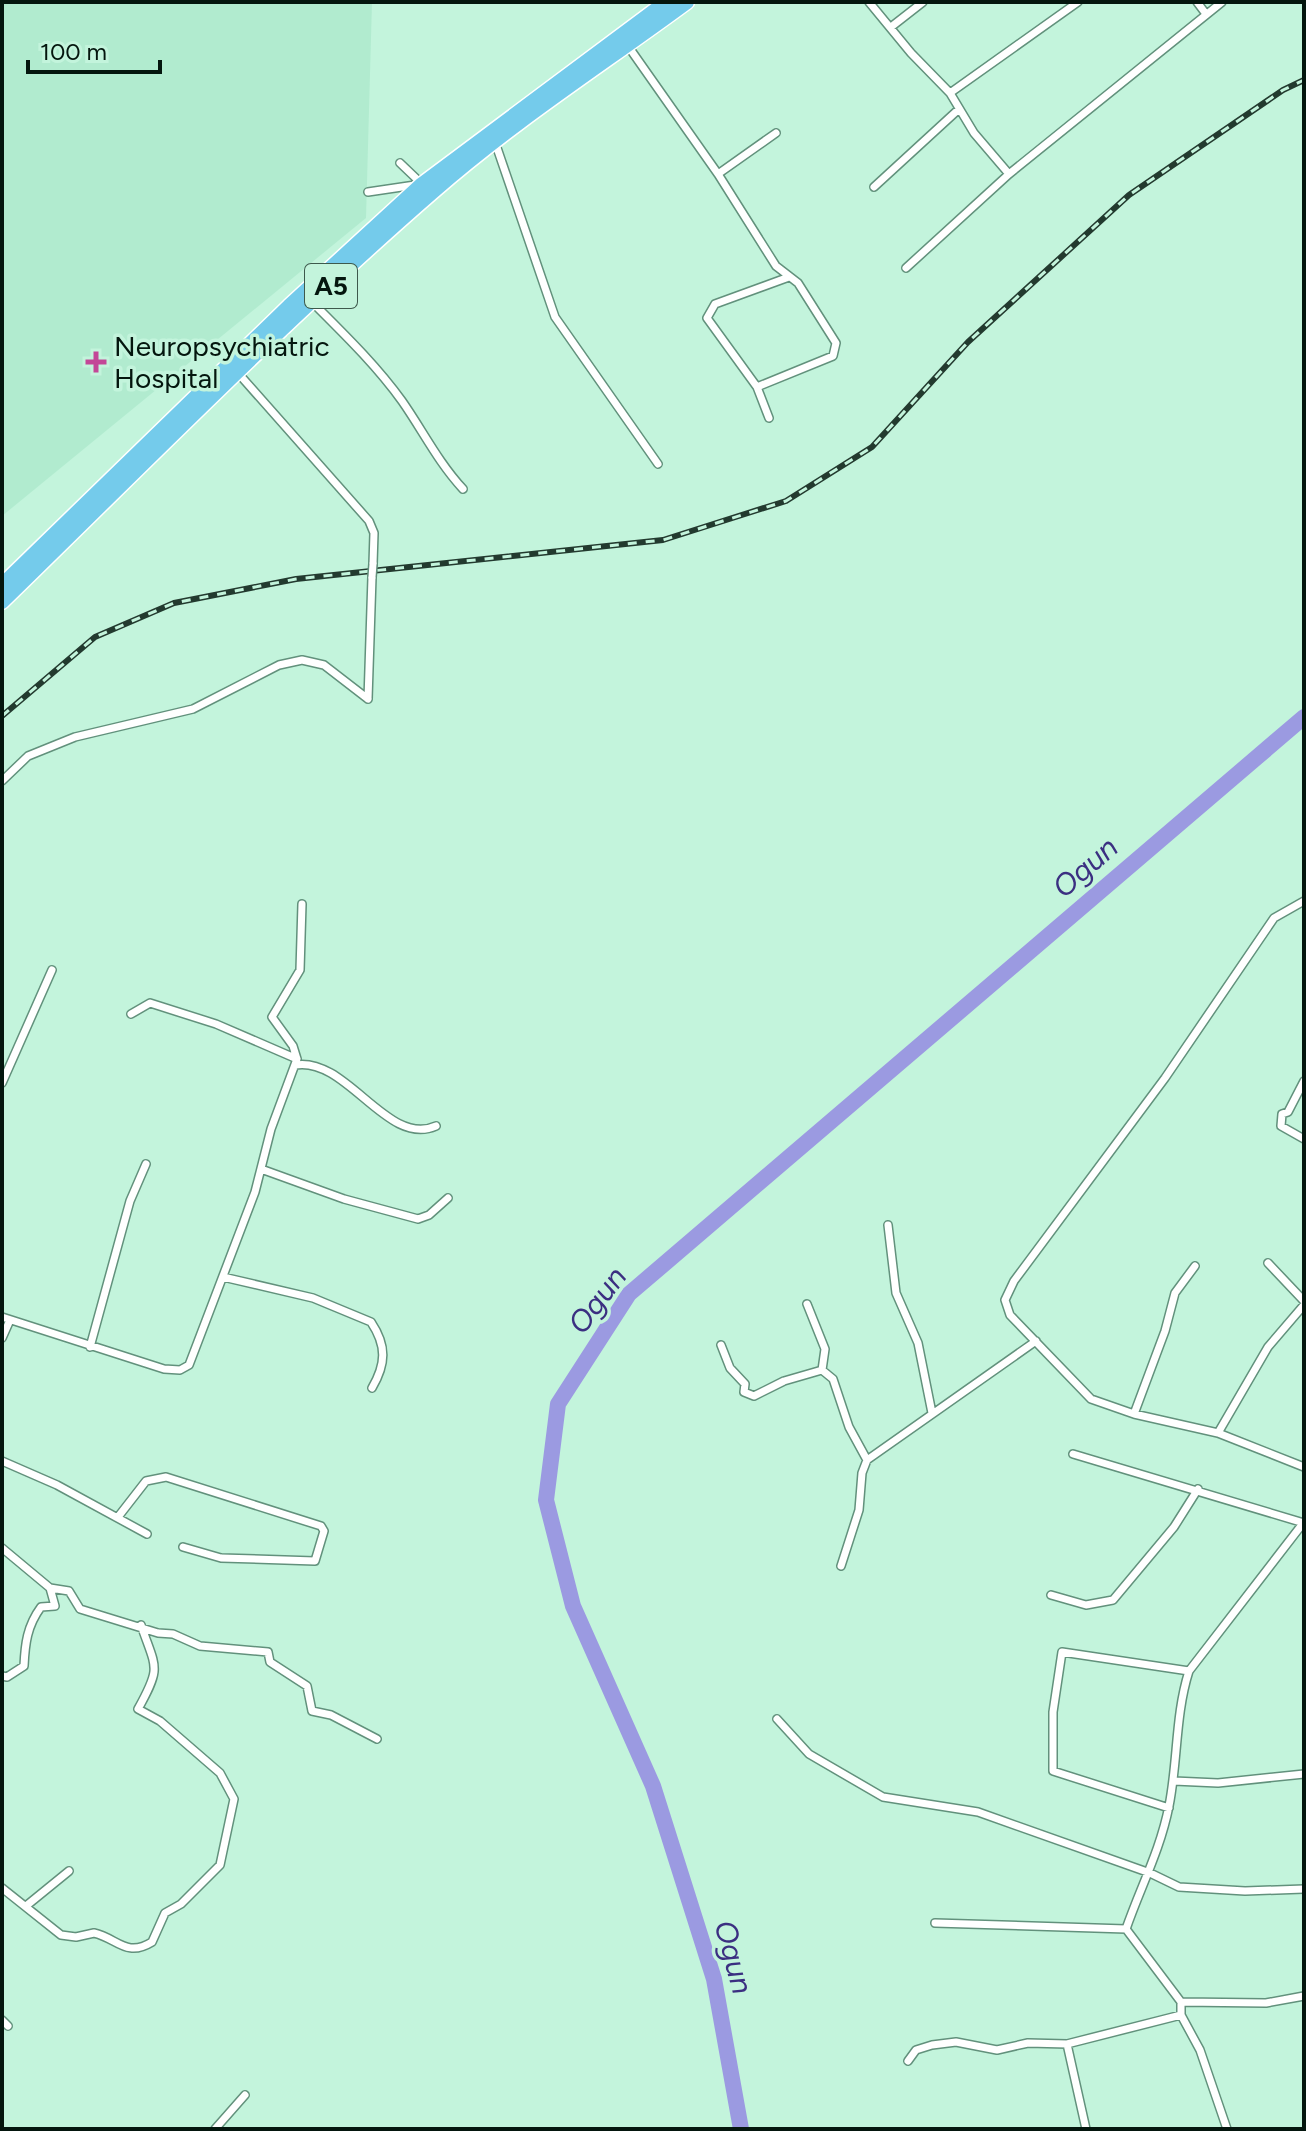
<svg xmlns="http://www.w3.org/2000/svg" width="1306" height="2131" font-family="Figtree,sans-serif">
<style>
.built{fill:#b1ebcf}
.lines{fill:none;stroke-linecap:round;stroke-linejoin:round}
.river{stroke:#9b9ae1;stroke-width:16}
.street-casing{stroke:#62917c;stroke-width:10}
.highway-casing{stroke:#fff;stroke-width:17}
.street{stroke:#fff;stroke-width:7}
.highway{stroke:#74cbeb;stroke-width:14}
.rail-casing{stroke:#233a2f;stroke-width:6}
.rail{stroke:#c3f4dc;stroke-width:3;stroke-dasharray:9;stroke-linecap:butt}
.street-bridge-casing{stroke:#62917c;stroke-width:10;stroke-linecap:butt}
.street-bridge{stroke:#fff;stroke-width:7}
.poi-dot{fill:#c34797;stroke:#c3f4dc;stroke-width:3}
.labels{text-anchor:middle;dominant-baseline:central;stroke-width:7;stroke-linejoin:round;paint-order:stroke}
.shield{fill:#c3f4dc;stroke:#3d594c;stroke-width:2}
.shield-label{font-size:26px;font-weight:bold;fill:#04160e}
.poi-label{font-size:28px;fill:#04160e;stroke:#c3f4dc;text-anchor:start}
.water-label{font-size:30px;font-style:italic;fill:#3b2f81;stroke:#c3f4dc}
</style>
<rect width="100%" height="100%" fill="#c3f4dc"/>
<!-- built -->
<path class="built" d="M2,2H372L366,218L2,516Z"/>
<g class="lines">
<!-- river -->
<path class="river" d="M741,2129L714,1979L653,1786L573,1606L546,1500L558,1404L629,1294L1304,717"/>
<!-- street casing -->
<g class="street-casing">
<path id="street" d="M869,2L911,53L950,93L974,133L1009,174
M1197,2L1206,14
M891,27L923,2
M628,46L718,174L776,266L798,283L836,343L833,356L757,387
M950,93L1078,2
M495,142L555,317L658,464
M718,174L776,133
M874,187L959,109
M368,192L422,184L400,163
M906,268L1009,174L1222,2
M313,303C344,334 376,365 402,401C423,431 438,462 463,489
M238,373L369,521L374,533L373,564
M769,418L757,387L707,318L715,304L789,277
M368,699L372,577
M2,781L28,756L75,737L193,709L279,665L302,660L324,665L368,699
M1304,901L1274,918L1165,1078L1014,1281L1005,1300L1010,1315L1091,1399L1134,1414L1218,1433L1304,1467
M131,1014L150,1003L216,1024L297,1059
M295,1065C347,1056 387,1148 436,1126
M1304,1081L1288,1112L1282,1114L1281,1126L1304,1139
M2,1083L52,970
M261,1169L344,1199L418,1219L429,1215L448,1198
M888,1225L896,1293L918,1343L932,1413
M1268,1263L1304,1301
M223,1277L313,1298L371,1322C387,1346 386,1364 372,1388
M807,1304L825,1349L822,1370L833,1379L849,1427L867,1460L862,1473L859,1510L841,1566
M2,1317L164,1369L180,1370L189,1365L255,1192L271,1129L297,1059L293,1046L272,1017L300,970L302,904
M2,1338L10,1320
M721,1345L730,1368L745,1384L744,1392L754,1396L784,1381L822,1370
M90,1347L130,1201L146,1164
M1134,1414L1165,1331L1175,1293L1195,1266
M1218,1433L1268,1347L1304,1305
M1073,1454L1304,1523
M867,1460L1036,1341
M2,1461L57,1485L147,1534
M118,1517L146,1481L166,1477L321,1526L324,1531L315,1561L221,1558L183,1547
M2,1548L50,1588L69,1591L80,1609L158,1633L173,1634L200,1646L268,1652L270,1662L307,1686L312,1711L331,1715L377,1739
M1051,1595L1086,1605L1113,1600L1174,1527L1198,1489
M2,1676L7,1677L24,1666C25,1644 27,1626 41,1607L55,1606L50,1588
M777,1719L809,1754L883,1797L978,1812L1150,1873L1179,1887L1245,1891L1304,1889
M1174,1781L1218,1783L1304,1774
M1169,1808L1053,1771V1712L1062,1652L1189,1671
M2,1888L61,1935L76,1937L94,1933C117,1938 126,1958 152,1942L165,1913L181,1904L220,1865L234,1799L220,1773L160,1721L138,1709C162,1666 156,1669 141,1625
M26,1906L69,1871
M935,1923L1126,1929C1141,1886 1160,1851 1169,1806C1178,1761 1175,1715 1189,1671L1304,1522
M1126,1929L1181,2002V2015L1200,2050L1227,2129
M1181,2002L1266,2003L1304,1996
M2,2020L8,2026
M1067,2044L1086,2129
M908,2061L916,2050L932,2045L956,2042L997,2050L1028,2043L1067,2044L1181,2015
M215,2129L245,2095"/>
</g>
<!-- highway casing -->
<g class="highway-casing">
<path id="highway" d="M2,585L289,306L422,184L666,2
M2,602C145,463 285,320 435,190C514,121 603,64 687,2"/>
</g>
<!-- street -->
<use href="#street" class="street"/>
<!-- highway -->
<use href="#highway" class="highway"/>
<!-- rail casing -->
<g class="rail-casing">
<path id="rail" d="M2,716L95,637L174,603L296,579L663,540L786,501L872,447L968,342L1129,195L1283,90L1304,80"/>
</g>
<!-- rail -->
<use href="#rail" class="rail"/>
<!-- street-bridge casing -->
<g class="street-bridge-casing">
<path id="street-bridge" d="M372,577L373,564"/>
</g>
<!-- street-bridge -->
<use href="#street-bridge" class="street-bridge"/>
</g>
<!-- markers -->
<path class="poi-dot" d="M92 350h8v8h8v8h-8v8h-8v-8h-8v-8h8z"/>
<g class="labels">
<!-- shield labels -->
<rect class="shield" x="305" y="264" width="52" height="44" rx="6"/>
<g class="shield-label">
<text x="331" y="286">A5</text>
</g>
<!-- poi labels -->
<g class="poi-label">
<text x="114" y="346">Neuropsychiatric<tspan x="114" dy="32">Hospital</tspan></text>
</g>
<!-- water labels -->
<g class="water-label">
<text transform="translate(1085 867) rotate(-41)">Ogun</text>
<text transform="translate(597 1300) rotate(-53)">Ogun</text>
<text transform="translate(734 1957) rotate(75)">Ogun</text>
</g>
</g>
<!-- border -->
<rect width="1306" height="2131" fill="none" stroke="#04160e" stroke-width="8"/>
<!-- scale -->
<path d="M28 60v12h132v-12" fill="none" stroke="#04160e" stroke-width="4"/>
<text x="40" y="60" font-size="24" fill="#04160e" stroke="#c3f4dc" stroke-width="6" paint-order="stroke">100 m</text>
</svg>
